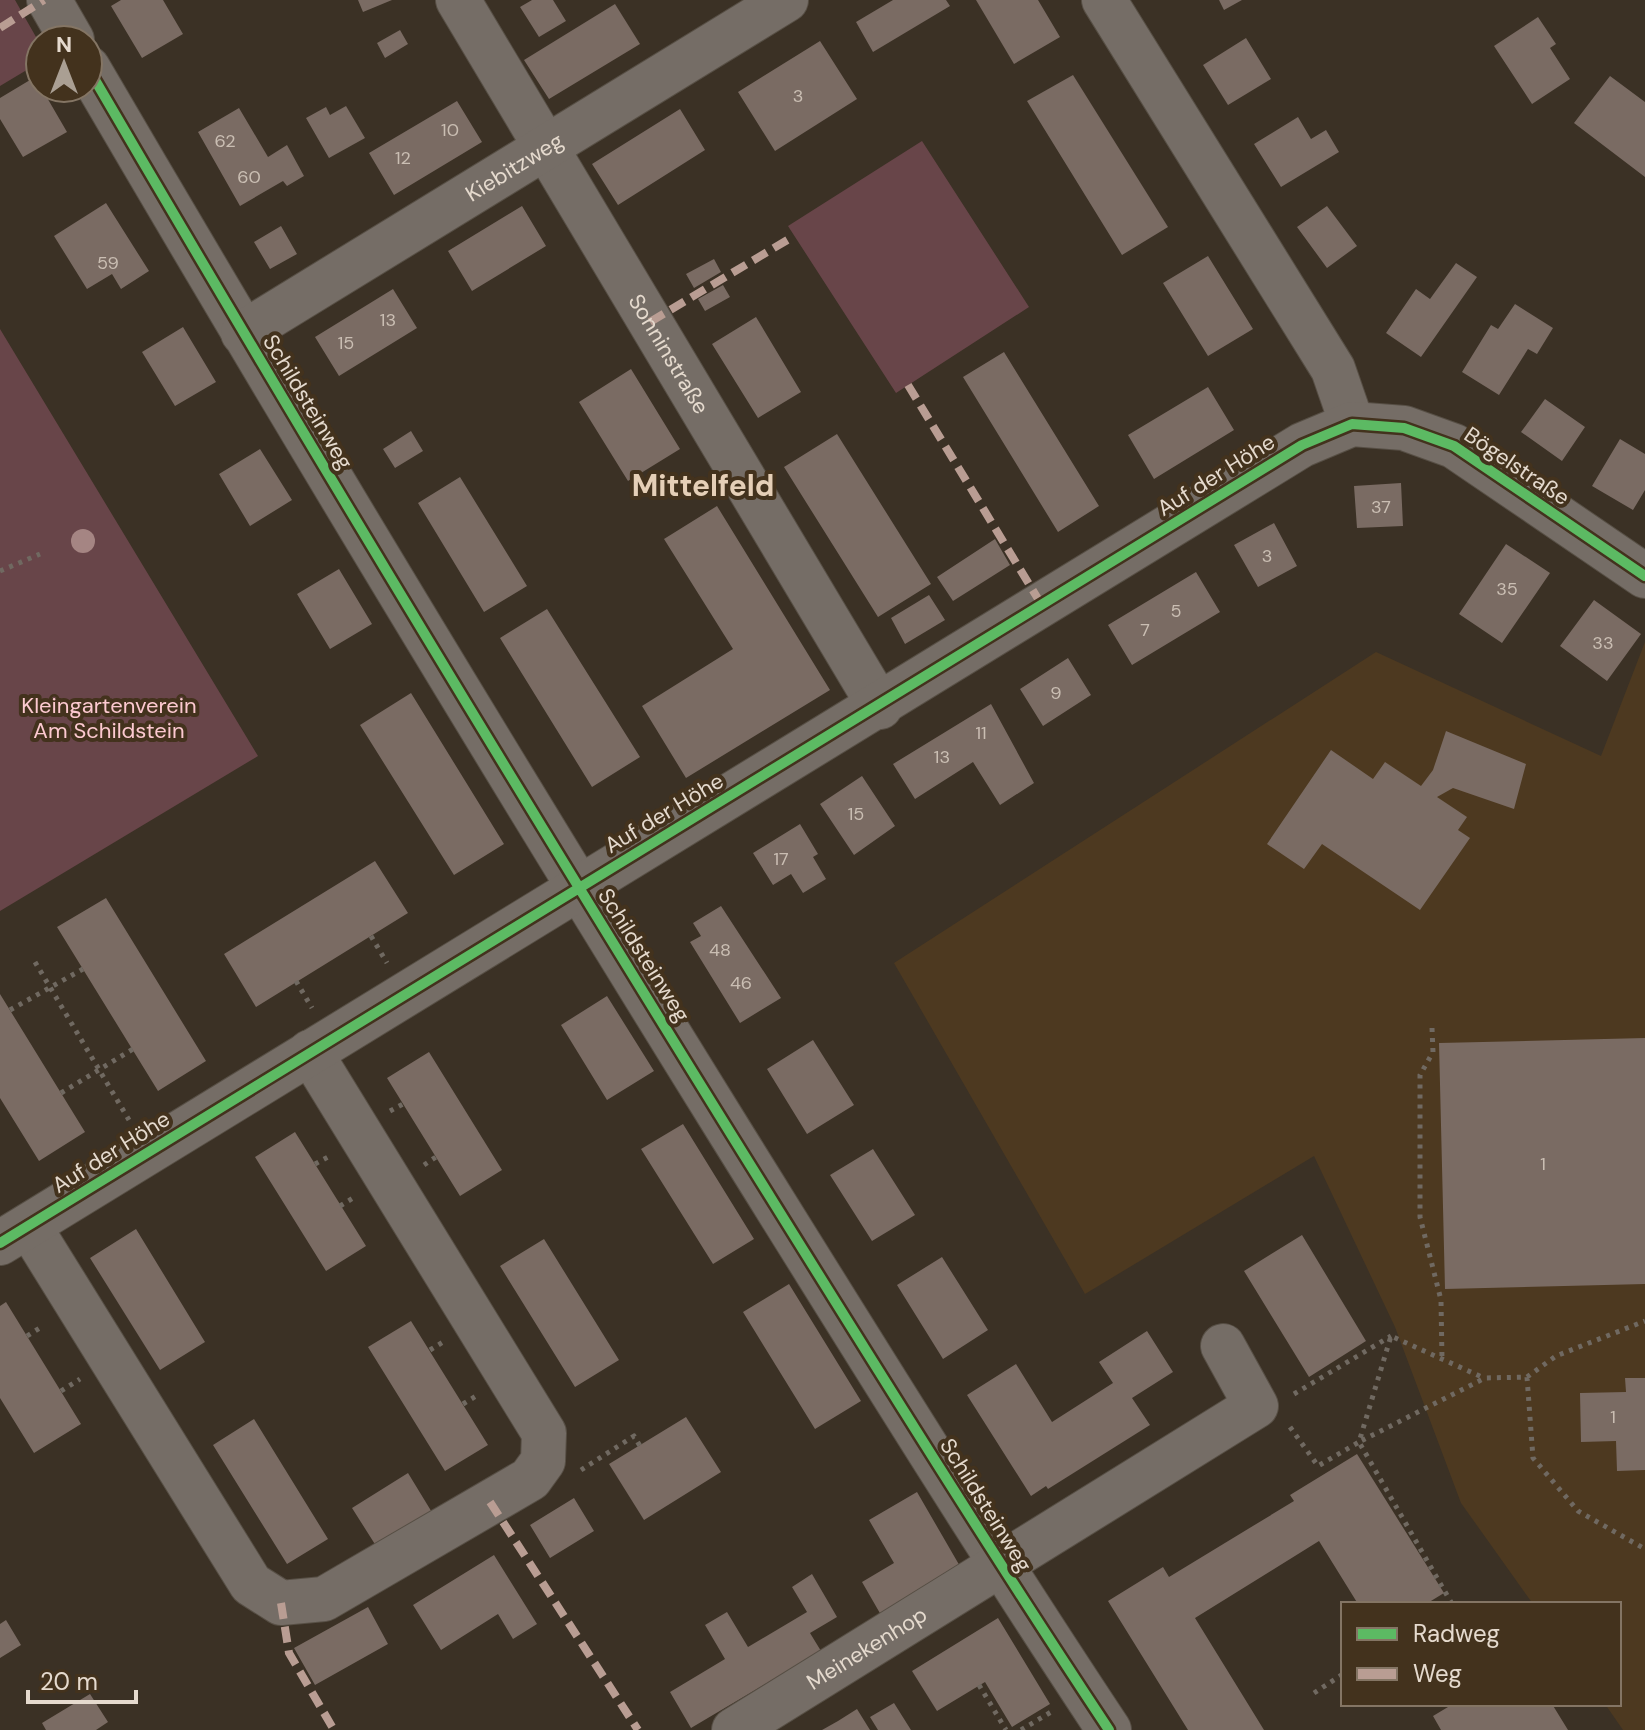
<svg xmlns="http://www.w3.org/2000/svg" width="1645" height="1730" font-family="'DM Sans',sans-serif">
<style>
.built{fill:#4d3920}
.green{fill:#684549}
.building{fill:#7a6b63}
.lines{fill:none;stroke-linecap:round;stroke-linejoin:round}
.minor-casing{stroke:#574f45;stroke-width:46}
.path{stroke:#706961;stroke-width:5;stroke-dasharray:4 6;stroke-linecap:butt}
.minor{stroke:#756d66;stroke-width:44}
.quiet{stroke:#b99d93;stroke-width:8;stroke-dasharray:16 8;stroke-linecap:butt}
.cycleway-casing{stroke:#43321d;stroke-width:15}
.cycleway{stroke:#5cba63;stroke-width:10}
.tree{fill:#a58583}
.labels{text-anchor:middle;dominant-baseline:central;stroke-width:8;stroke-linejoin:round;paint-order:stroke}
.number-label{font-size:18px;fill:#cabeb3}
.street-label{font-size:22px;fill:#e5dace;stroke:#43321d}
.park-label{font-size:22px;fill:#fcc9d0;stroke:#43321d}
.district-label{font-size:30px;font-weight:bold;fill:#e5cfb7;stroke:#43321d}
</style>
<rect width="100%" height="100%" fill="#3b3125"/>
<!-- built -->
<path class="built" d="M1645,642V1730H1623L1605,1704H1619V1604H1533L1461,1503L1395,1327L1314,1156L1085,1294L894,963L1376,652L1601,756Z"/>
<!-- green -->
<path class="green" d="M0,0H15L40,44V62L0,86Z
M922,141L1029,307L896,393L788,226Z
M0,329L258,756L0,911Z"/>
<!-- building -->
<path class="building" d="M121,0H163L183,34L142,58L111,6Z
M358,0H392L363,12Z
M532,0H553L566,21L539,37L520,7Z
M893,0H946L950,6L873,52L856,22Z
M976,0H1038L1060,37L1014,64Z
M1219,0H1242L1224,10Z
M615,4L640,44L549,99L524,60Z
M1538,17L1556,44L1550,48L1570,79L1532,104L1494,46Z
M400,30L408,44L385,58L377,43Z
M1246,38L1271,79L1228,105L1203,65Z
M820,41L857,99L775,151L738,92Z
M1073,75L1168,227L1122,255L1027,101Z
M1610,76L1645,102V177L1574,123Z
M35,77L67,132L23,157L0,119V98Z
M457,101L482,142L394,195L369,153Z
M346,106L365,138L329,158L306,118L326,107L330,115Z
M239,108L268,157L287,145L304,176L287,186L283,181L240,206L198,132Z
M680,109L705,150L618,205L592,164Z
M1298,117L1311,139L1326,130L1339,152L1281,187L1254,144Z
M106,203L149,271L121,289L112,274L87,289L54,236Z
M522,206L546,246L472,291L448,251Z
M1327,206L1357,246L1327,268L1297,227Z
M281,226L297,254L270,269L254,242Z
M1208,256L1253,329L1208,356L1163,283Z
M714,259L721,272L694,288L686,274Z
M1456,263L1477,277L1421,357L1386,333L1416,289L1430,299Z
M723,285L730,297L705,311L698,299Z
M393,289L417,328L339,376L315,337Z
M1515,304L1553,328L1537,354L1528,349L1499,395L1462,372L1491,325L1498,329Z
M756,317L801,392L758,418L712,344Z
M183,327L216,382L175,406L142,352Z
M1004,352L1099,506L1058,532L963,377Z
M631,369L680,449L628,481L579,402Z
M1208,387L1234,430L1154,479L1128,435Z
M1545,399L1585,427L1562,461L1521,432Z
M411,431L423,451L395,468L383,449Z
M837,434L931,584L878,617L784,467Z
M1620,439L1645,454V490L1633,510L1592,486Z
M260,449L292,500L250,526L219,474Z
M460,477L527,586L484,612L418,503Z
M1401,483L1403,526L1357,528L1354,486Z
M717,506L830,690L686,778L642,706L733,649L664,539Z
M1274,523L1297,566L1258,587L1234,545Z
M995,539L1010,565L953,601L937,577Z
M1506,544L1550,573L1502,643L1459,614Z
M339,569L372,624L330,649L297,594Z
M1196,572L1220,612L1132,665L1108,625Z
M929,595L945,620L905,644L891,618Z
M1594,600L1641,634L1607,681L1560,646Z
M547,609L640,757L592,787L500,638Z
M1068,658L1091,695L1043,726L1020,689Z
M411,693L504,844L454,875L360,725Z
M991,704L1034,783L1000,805L973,762L915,799L893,764Z
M1446,731L1526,764L1514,809L1453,788L1437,797L1467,817L1458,830L1470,838L1420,910L1322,844L1304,869L1267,844L1331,750L1373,779L1385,762L1421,786L1433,770Z
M862,776L895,826L854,855L820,804Z
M800,824L818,854L813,857L826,879L803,893L791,874L773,885L753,853Z
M375,861L408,913L256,1007L224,954Z
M106,898L206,1061L158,1091L57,927Z
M721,906L781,998L740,1023L690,942L701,936L693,923Z
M0,994L85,1132L39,1161L0,1098Z
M607,996L654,1071L607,1100L561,1025Z
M1645,1038V1284L1445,1289L1439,1043Z
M813,1040L854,1105L807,1134L767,1069Z
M429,1052L502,1170L460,1196L387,1078Z
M683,1124L754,1239L713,1264L641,1149Z
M295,1132L366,1246L326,1271L255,1157Z
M873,1149L915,1215L872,1241L830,1175Z
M136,1229L205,1342L160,1370L90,1258Z
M1302,1235L1366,1341L1309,1377L1244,1271Z
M544,1239L619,1360L575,1387L500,1266Z
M942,1257L988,1330L943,1359L897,1285Z
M789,1284L861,1401L815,1429L743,1312Z
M6,1302L81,1424L34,1453L0,1398V1306Z
M411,1321L488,1445L445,1471L368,1347Z
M1147,1331L1173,1372L1132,1398L1150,1425L1048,1489L1046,1486L1031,1496L967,1395L1016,1364L1052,1422L1113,1383L1099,1362Z
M1625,1378H1645V1470L1617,1471L1616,1441L1581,1442L1580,1393L1626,1392Z
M686,1417L721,1472L644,1520L609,1464Z
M254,1419L328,1539L287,1564L213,1445Z
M1357,1454L1444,1593L1426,1604H1358L1319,1541L1195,1618L1264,1730H1188L1108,1601L1163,1567L1169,1577L1294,1501L1290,1495Z
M408,1473L433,1514L378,1549L352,1508Z
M917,1492L961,1568L881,1615L862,1582L894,1563L869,1520Z
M574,1498L594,1531L550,1558L530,1525Z
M494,1555L537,1624L513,1639L498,1614L441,1650L413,1605Z
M812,1574L837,1617L810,1633L821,1651L691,1728L670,1692L725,1659L705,1625L727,1612L748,1647L807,1612L792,1587Z
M368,1607L388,1644L315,1685L294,1648Z
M998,1618L1050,1704L1012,1727L985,1682L937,1711L912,1671Z
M6,1620L21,1645L0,1658V1624Z
M90,1694L108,1722L96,1730H46L42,1723Z
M894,1703L911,1730H878L870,1717Z
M1453,1704H1552L1568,1730H1441L1433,1716Z
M857,1709L870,1730H822L838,1721Z"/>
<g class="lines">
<!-- minor casing -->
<g class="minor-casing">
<g id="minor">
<path d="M49,0L72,40"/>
<path id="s1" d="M458,0L880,707"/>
<path d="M1104,0L1333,369L1352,424"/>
<path d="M88,68C297,426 512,781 731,1134C855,1333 979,1534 1109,1730"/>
<path id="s2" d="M243,333L786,0"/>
<path d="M29,1226L251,1584L281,1603L324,1599L530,1479L543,1461L544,1433L310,1052"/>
<path d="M0,1243L1302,445L1352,424L1404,428L1454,446L1645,576"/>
<path id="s3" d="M734,1730L1256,1406L1223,1346"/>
</g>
</g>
<!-- path -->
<path class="path" d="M0,571L40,554
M371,936L387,963
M35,962L129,1120
M296,981L312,1008
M10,1010L83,969
M1432,1028L1433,1052L1420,1075V1217L1441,1300L1442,1359
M61,1093L133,1049
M390,1111L403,1104
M315,1164L328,1157
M424,1165L436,1157
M340,1206L353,1198
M27,1336L43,1326
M430,1350L443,1342
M1527,1377L1533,1458L1578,1511L1645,1549
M61,1391L80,1379
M1294,1394L1391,1336
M463,1404L476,1396
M1290,1427L1318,1466L1359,1442L1391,1336L1484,1378
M581,1470L634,1436L640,1446
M1452,1604L1359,1442L1485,1378L1527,1377L1556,1356L1645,1321
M979,1685L1006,1730
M1314,1693L1343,1674
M1021,1730L1051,1712"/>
<!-- minor -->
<use href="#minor" class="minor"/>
<!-- quiet -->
<path class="quiet" d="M0,28L44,0
M650,322L794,236
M908,385L1043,607
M490,1502L638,1730
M281,1603L289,1653L334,1730"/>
<!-- cycleway casing -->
<g class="cycleway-casing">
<path id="cycleway" d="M88,68C297,426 512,781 731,1134C855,1333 979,1534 1109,1730
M0,1243L1302,445L1352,424L1404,428L1454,446L1645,576"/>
</g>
<!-- cycleway -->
<use href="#cycleway" class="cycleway"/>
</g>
<!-- trees -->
<circle class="tree" cx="83" cy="541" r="12"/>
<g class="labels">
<!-- number labels -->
<g class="number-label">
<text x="798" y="96">3</text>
<text x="450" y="130">10</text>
<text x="225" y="141">62</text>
<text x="403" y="158">12</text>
<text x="249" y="177">60</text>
<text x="108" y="263">59</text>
<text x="388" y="320">13</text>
<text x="346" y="343">15</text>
<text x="1381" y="507">37</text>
<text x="1267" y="556">3</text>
<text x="1507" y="589">35</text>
<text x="1176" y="611">5</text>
<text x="1145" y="630">7</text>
<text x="1603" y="643">33</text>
<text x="1056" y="693">9</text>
<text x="981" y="733">11</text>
<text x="942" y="757">13</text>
<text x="856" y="814">15</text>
<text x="781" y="859">17</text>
<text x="720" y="950">48</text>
<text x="741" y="983">46</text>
<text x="1543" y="1164">1</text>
<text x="1613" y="1417">1</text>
</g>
<!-- street labels -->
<g class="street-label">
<text stroke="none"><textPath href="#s2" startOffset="318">Kiebitzweg</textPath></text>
<text stroke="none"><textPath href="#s1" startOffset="412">Sonninstraße</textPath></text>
<text transform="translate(308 402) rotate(59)">Schildsteinweg</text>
<text transform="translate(1517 466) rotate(34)">Bögelstraße</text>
<text transform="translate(1216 475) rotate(-32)">Auf der Höhe</text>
<text transform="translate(664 813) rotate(-31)">Auf der Höhe</text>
<text transform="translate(644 955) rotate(58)">Schildsteinweg</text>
<text transform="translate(111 1152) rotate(-32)">Auf der Höhe</text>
<text transform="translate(986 1505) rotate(58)">Schildsteinweg</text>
<text stroke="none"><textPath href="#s3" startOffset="156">Meinekenhop</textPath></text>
</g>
<!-- park labels -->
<g class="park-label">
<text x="109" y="705">Kleingartenverein<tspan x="109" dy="25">Am Schildstein</tspan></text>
</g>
<!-- district labels -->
<g class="district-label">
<text x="703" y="485">Mittelfeld</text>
</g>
</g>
<!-- legend -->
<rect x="1341" y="1602" width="280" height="104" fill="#43321d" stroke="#847564" stroke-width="2"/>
<rect x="1357" y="1628" width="40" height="12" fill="#5cba63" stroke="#847564" stroke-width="2"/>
<text x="1413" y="1642" font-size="24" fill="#e5dace">Radweg</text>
<rect x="1357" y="1668" width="40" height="12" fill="#b99d93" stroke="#847564" stroke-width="2"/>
<text x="1413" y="1682" font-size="24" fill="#e5dace">Weg</text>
<!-- north arrow -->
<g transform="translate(64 64)"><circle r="38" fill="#43321d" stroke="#847564" stroke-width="2"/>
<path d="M0-6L14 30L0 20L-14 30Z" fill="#aa9f93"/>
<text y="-12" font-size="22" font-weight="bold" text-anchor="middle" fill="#e5dace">N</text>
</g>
<!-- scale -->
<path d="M28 1690v12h108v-12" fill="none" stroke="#e5dace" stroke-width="4"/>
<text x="40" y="1690" font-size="24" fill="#e5dace" stroke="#43321d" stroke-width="6" paint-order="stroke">20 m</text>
</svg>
